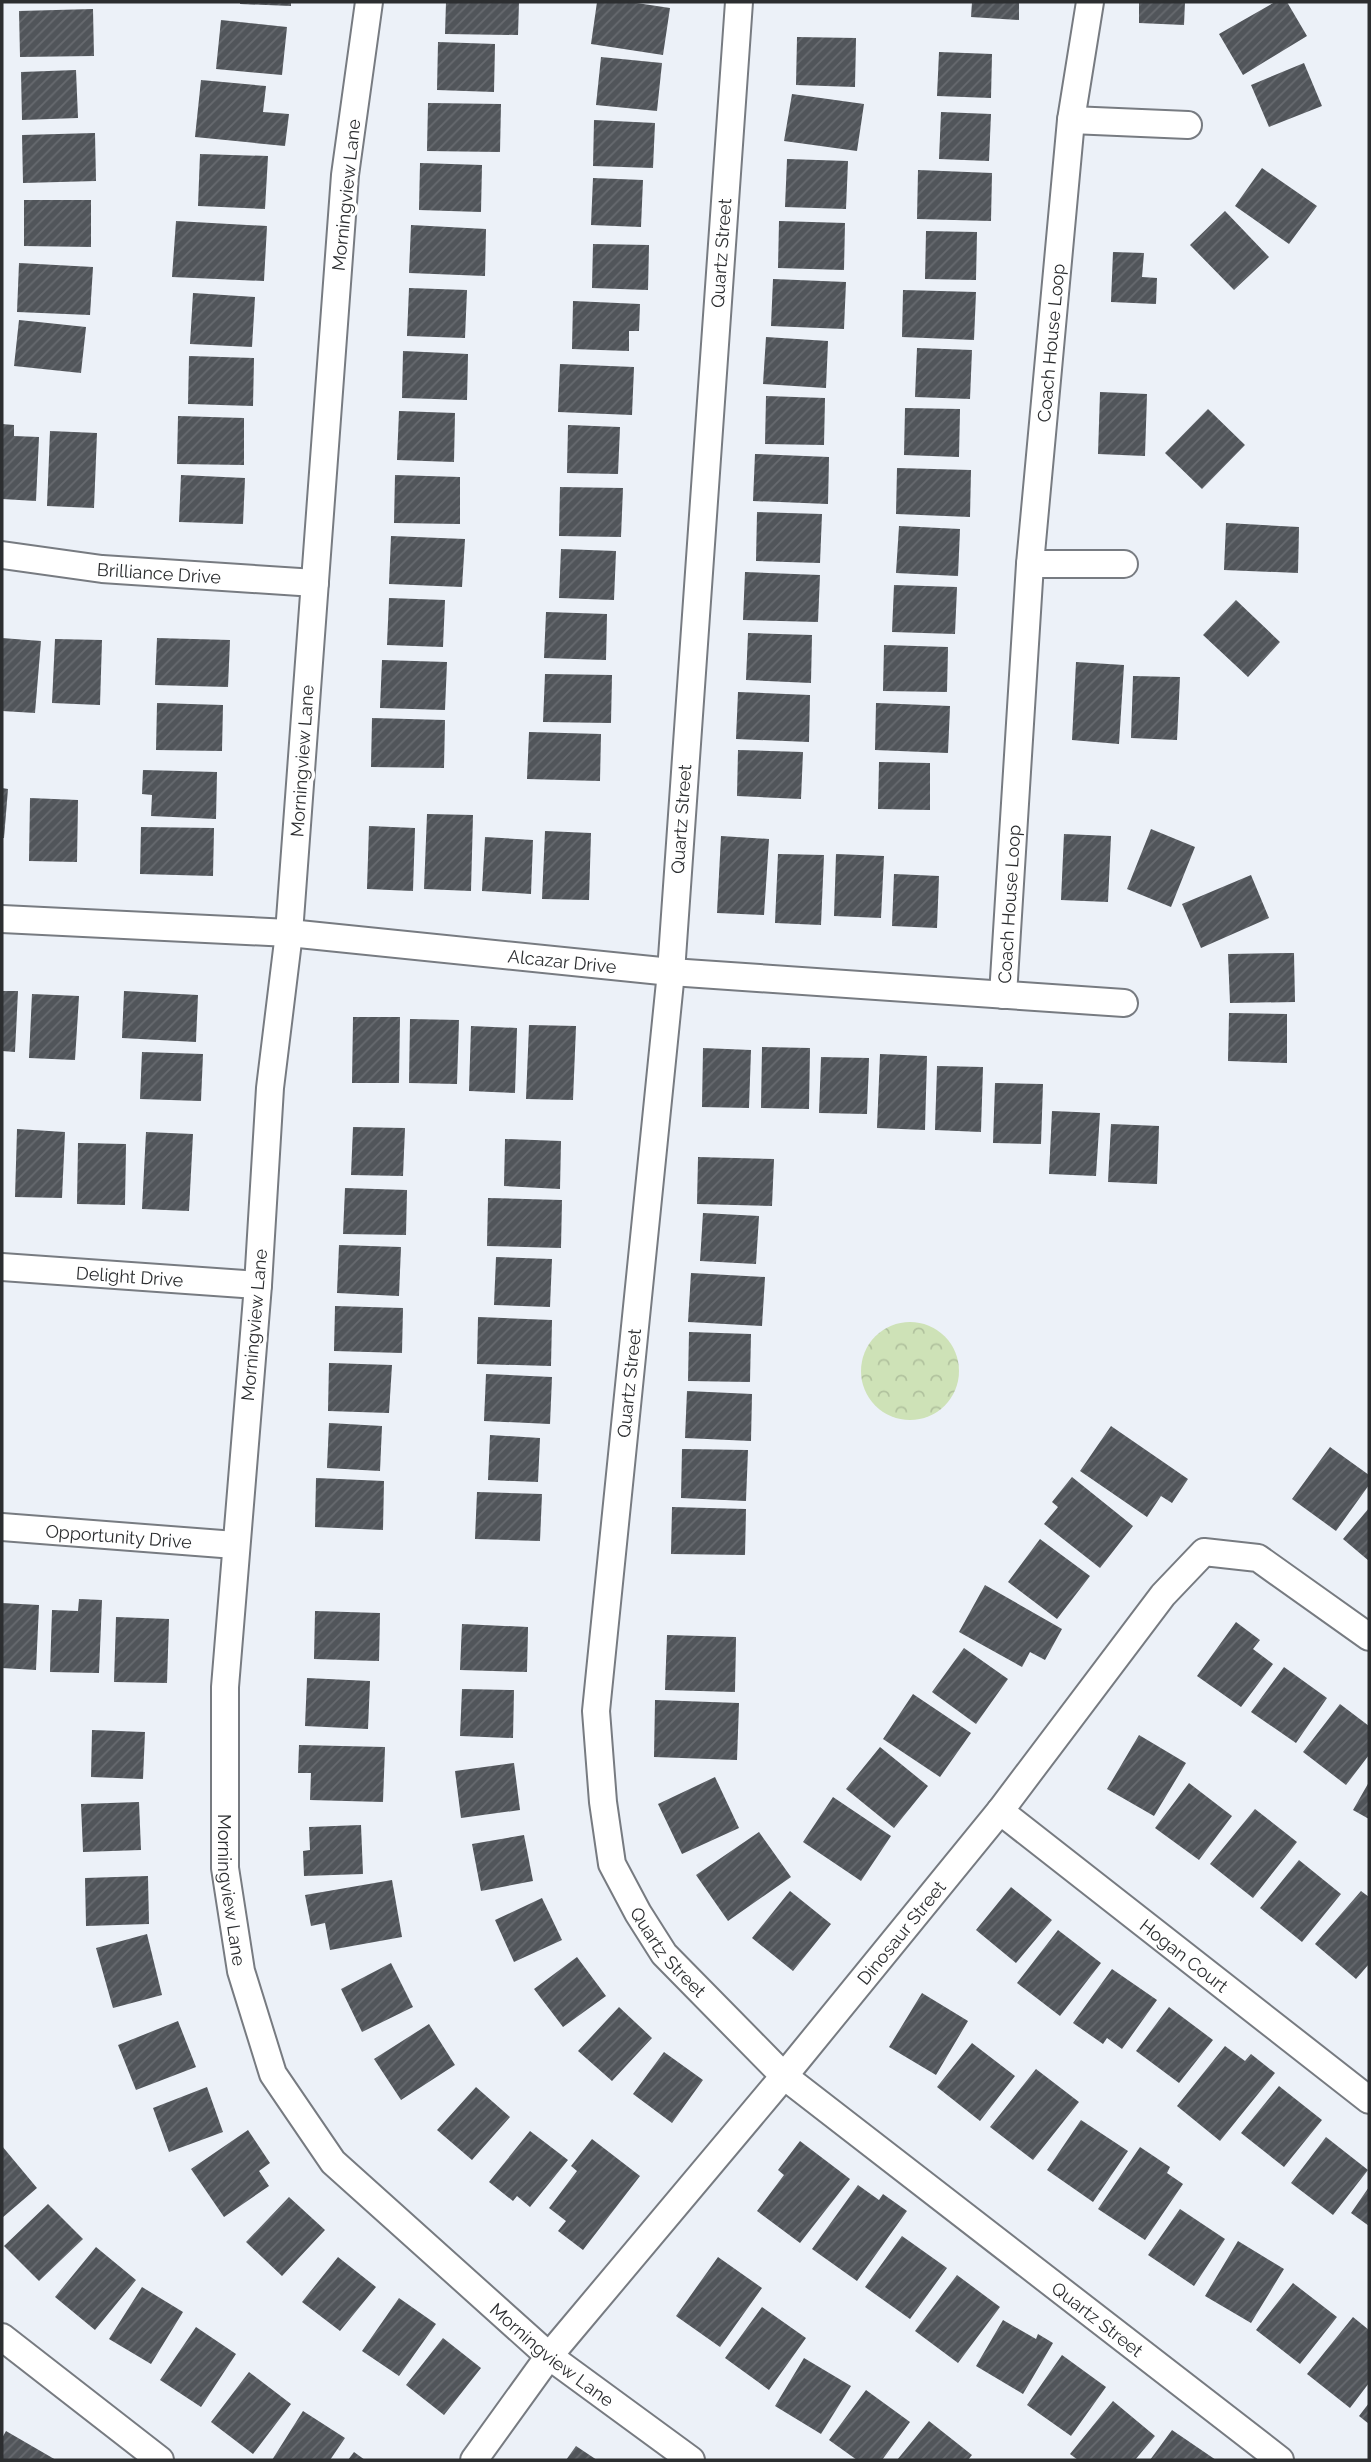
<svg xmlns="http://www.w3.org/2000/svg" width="1371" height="2462" font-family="Raleway,sans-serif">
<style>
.forest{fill:url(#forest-crowns)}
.building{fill:url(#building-hatch)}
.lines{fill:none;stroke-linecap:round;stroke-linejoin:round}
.street-casing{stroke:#777b81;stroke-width:30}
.street{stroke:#fff;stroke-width:26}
.labels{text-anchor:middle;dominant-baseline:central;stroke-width:7;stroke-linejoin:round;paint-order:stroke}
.street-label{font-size:18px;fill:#2c2e30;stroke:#fff}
</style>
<defs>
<pattern id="forest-crowns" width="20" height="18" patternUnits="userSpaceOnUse" patternTransform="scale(1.75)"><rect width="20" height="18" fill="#cee2b7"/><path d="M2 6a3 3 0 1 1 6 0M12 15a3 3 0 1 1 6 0" fill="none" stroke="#b1c29e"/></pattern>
<pattern id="building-hatch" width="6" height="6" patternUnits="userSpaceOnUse" patternTransform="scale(1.75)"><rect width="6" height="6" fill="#51555a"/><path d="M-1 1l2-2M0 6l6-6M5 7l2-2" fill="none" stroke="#676a6f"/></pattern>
</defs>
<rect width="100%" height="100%" fill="#ecf1f8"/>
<!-- forest -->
<path class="forest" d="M861 1371a49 49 0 1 1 98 0a49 49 0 1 1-98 0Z"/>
<!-- building -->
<path class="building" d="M240,2H291V6L240,4Z
M446,2H519L518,35L445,34Z
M597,2H630L670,8L663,55L591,44Z
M972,2H1019V20L971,17Z
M1139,2H1185L1184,25L1139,23Z
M1275,2H1287L1307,36L1243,75L1219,34Z
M93,9L94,56L20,57L19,11Z
M221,20L287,27L282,75L216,69Z
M797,37L856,38L855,87L796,85Z
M438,42L495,44L494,92L437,90Z
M939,52L992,54L991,98L937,96Z
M601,57L662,63L657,111L596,105Z
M1304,63L1322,106L1269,127L1251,85Z
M76,70L78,118L22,120L21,72Z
M201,80L266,86L263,112L289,114L285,146L195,137Z
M792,94L864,104L857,151L784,141Z
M428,103L501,104L500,152L427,151Z
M941,112L991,114L989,161L939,159Z
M594,120L655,123L653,168L593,166Z
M95,133L96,181L23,183L22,135Z
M200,154L268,156L265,209L198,206Z
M787,159L848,161L846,209L785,207Z
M420,163L482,165L481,212L419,210Z
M1262,168L1317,206L1289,244L1235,206Z
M918,170L992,173L991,221L917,219Z
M593,178L643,180L641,227L591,225Z
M24,200H91V247L24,246Z
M1225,211L1269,257L1234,290L1190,245Z
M176,221L267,226L264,281L172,277Z
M779,221L845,223L844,270L778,268Z
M411,225L486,229L485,276L409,273Z
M926,231L977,232L976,280L925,279Z
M593,244L649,245L648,290L592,288Z
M1113,252L1144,253L1142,277L1157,278L1156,304L1111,302Z
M19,263L93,267L90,315L17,312Z
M773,279L846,282L844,329L771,326Z
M409,288L467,290L465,338L407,336Z
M903,290L976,292L974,340L902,337Z
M193,293L255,297L252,347L190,344Z
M573,301L640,304L639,331H629V351L572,349Z
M19,320L86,327L81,373L14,366Z
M766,337L828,341L826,388L763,384Z
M917,348L972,350L970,399L915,397Z
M403,351L468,354L467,400L402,398Z
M189,356L254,358L253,406L188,404Z
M560,364L634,367L632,415L558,412Z
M1100,392L1147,394L1145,456L1098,454Z
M766,396L825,398L824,445L765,444Z
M905,408L960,409L959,457L904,455Z
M1208,409L1245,445L1202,489L1165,453Z
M399,411L455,413L454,462L397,460Z
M178,416L244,418V465L177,464Z
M2,424L14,425V436L39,437L36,501L2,499Z
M568,425L620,427L618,474L567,473Z
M50,431L97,433L94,508L47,506Z
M755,454L829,457L828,504L753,501Z
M897,468L971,470L970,517L896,514Z
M181,475L245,478L243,524L179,522Z
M395,475L460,477V524L394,523Z
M560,487L623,488L621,537L559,536Z
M757,512L822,514L820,563L756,561Z
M1226,523L1299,527L1298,573L1224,570Z
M899,526L960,529L958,576L896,573Z
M391,536L465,539L462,587L389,584Z
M561,549L616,551L614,600L559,598Z
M745,572L820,575L818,622L743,620Z
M894,585L957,587L955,634L892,632Z
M389,598L445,600L443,647L387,645Z
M1236,600L1280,642L1248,677L1203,635Z
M546,612L607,614L606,660L544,658Z
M748,633L812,635L811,683L746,680Z
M2,638L41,641L35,713L2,711Z
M157,638L230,640L228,687L155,685Z
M55,639L102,640L100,705L52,703Z
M884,645L948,647L947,692L883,691Z
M382,660L447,662L445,710L380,708Z
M1076,662L1124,665L1119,744L1072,740Z
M545,674L612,675L611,723L543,722Z
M1133,676L1180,677L1177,740L1131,738Z
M738,692L810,695L809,742L736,739Z
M157,703L223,705L222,751L156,750Z
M876,703L950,706L948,753L875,750Z
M372,718L445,720L444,768L371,767Z
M529,732L601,734L600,781L527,779Z
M738,750L803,752L801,799L737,796Z
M879,762L930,763V810L878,809Z
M143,770L217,772L216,819L151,816L152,795L142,794Z
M2,788L8,789L4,838H2Z
M30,798L78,800L77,862L29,861Z
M427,814L473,815L471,891L424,889Z
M369,826L415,828L413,891L367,889Z
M141,827L214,828L213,876L140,874Z
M1151,829L1195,847L1171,907L1127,889Z
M545,831L591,833L589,900L542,899Z
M1064,834L1111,836L1108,902L1061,900Z
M721,836L769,839L764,915L717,913Z
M485,837L533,840L531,894L482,891Z
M778,854L824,855L821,925L775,923Z
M836,854L884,856L881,918L834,916Z
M894,874L939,876L937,928L892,926Z
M1251,875L1269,918L1201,948L1182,904Z
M1294,953L1295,1002L1230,1003L1228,954Z
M2,991H18L15,1052L2,1051Z
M124,991L198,995L196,1042L122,1038Z
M32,994L79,996L75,1060L29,1058Z
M1229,1013L1287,1014V1063L1228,1061Z
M353,1017H400L399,1083H352Z
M410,1019L459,1020L457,1084L409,1083Z
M529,1025L576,1026L573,1100L526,1099Z
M471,1026L517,1028L515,1093L469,1091Z
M762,1047L810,1048L809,1109L761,1108Z
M703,1048L751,1050L749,1108L702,1107Z
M142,1052L203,1054L201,1101L140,1099Z
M880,1054L927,1056L925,1130L877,1128Z
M821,1057L869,1058L867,1114L819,1113Z
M937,1066L983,1067L981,1132L935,1130Z
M995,1083L1043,1084L1041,1144L993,1143Z
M1052,1111L1100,1113L1096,1176L1049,1174Z
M1111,1124L1159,1126L1157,1184L1108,1182Z
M353,1127L405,1128L403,1176L351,1175Z
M17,1129L65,1132L62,1198L15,1197Z
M146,1132L193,1134L189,1211L142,1209Z
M505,1139L561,1141L560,1189L504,1186Z
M78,1143L126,1144L125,1205L77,1204Z
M698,1157L774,1159L772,1206L697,1204Z
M345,1188L407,1190L406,1235L343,1234Z
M488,1198L562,1200L561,1248L487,1246Z
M703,1213L759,1216L756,1264L700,1261Z
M339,1245L401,1247L399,1296L337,1293Z
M496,1257L552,1259L550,1307L494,1305Z
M691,1273L765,1277L762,1326L688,1322Z
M335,1306L403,1308L402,1353L334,1351Z
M478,1317L552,1320L551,1366L477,1364Z
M689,1332L751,1334L750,1382L688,1381Z
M329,1363L392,1365L389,1413L328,1411Z
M486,1374L552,1377L550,1424L484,1421Z
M687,1391L752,1394L751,1441L685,1438Z
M329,1423L382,1426L380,1471L327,1468Z
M1111,1426L1188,1479L1172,1503L1161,1496L1147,1517L1080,1471Z
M490,1435L540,1438L538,1482L488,1480Z
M1330,1447L1369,1475V1485L1336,1531L1292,1499Z
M682,1449L748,1450L746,1501L681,1498Z
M1072,1477L1133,1526L1100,1568L1044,1524L1058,1507L1052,1502Z
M316,1478L384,1481L383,1530L315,1527Z
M477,1492L542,1494L540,1541L475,1539Z
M672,1507L746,1509L745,1555L671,1554Z
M1369,1508V1561L1343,1539Z
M1040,1539L1090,1576L1057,1619L1008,1582Z
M985,1585L1062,1629L1045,1660L1030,1652L1022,1667L959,1632Z
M79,1599L102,1600L99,1673L50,1672L52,1610L78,1611Z
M2,1603L39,1605L36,1670L2,1668Z
M315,1611L380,1613L379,1661L314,1659Z
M116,1617L169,1619L167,1683L114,1682Z
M1236,1622L1260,1640L1253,1649L1273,1664L1241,1707L1197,1676Z
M462,1624L528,1627L527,1672L460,1670Z
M667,1635L736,1637L735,1692L665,1690Z
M964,1648L1008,1679L976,1724L932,1692Z
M1284,1667L1327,1698L1296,1743L1251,1712Z
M307,1678L370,1681L368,1729L305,1726Z
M462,1689L514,1690L513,1738L460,1736Z
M913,1694L971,1733L940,1777L883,1739Z
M655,1700L739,1703L737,1760L654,1757Z
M1340,1704L1369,1726V1755L1346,1785L1303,1752Z
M92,1730L145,1732L143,1779L91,1777Z
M1139,1735L1186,1763L1154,1816L1107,1789Z
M299,1745L385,1747L383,1802L310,1800L311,1773H298Z
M880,1747L928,1786L894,1828L846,1789Z
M514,1763L520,1810L461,1818L455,1771Z
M715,1777L739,1828L682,1854L658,1804Z
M1369,1782V1819L1353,1810Z
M1189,1783L1232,1816L1199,1860L1155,1828Z
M833,1797L891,1836L861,1881L803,1842Z
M139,1802L141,1850L83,1852L81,1804Z
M1255,1809L1297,1842L1253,1898L1210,1864Z
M361,1825L363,1874L304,1876L303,1851L310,1850L309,1827Z
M759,1832L791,1877L728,1921L696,1875Z
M524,1835L533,1881L481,1891L472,1844Z
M1299,1860L1341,1894L1302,1942L1260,1908Z
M148,1876L149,1924L86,1926L85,1878Z
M392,1880L402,1937L330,1950L325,1923L311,1926L305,1895Z
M1011,1887L1052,1920L1016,1963L976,1930Z
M790,1891L831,1924L793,1971L752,1938Z
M1361,1891L1369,1897V1964L1356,1979L1315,1944Z
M542,1898L562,1940L514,1962L495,1920Z
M1058,1930L1101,1963L1060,2016L1017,1983Z
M147,1934L162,1995L113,2008L96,1948Z
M577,1957L606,1996L563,2027L534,1989Z
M391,1963L413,2007L362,2032L341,1989Z
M1112,1969L1157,2000L1122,2049L1107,2038L1103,2044L1073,2023Z
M922,1993L968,2021L936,2075L889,2047Z
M619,2007L652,2038L612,2081L578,2051Z
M1169,2007L1213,2040L1179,2083L1136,2051Z
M178,2021L196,2067L136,2090L118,2045Z
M429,2024L455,2065L401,2100L374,2059Z
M972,2043L1015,2076L980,2121L937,2087Z
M1225,2046L1245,2061L1251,2054L1275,2073L1220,2141L1177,2106Z
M664,2052L703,2080L672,2123L633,2094Z
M1036,2069L1079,2102L1033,2160L990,2127Z
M1279,2086L1322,2120L1284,2167L1241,2133Z
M207,2087L223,2132L169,2152L153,2108Z
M476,2087L510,2117L472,2160L437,2130Z
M1081,2120L1128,2151L1093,2202L1047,2170Z
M248,2130L270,2163L259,2171L269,2186L224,2217L191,2169Z
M530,2131L568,2160L530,2207L517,2196L513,2201L489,2182Z
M1326,2137L1368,2170L1333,2215L1291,2183Z
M592,2139L640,2176L583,2250L558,2231L566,2221L549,2208L577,2171L571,2166Z
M800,2141L850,2179L800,2243L757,2211L784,2175L778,2170Z
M2,2146L37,2188L2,2218Z
M1140,2147L1170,2167L1167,2173L1183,2184L1145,2240L1098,2209Z
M858,2185L879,2200L883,2194L907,2211L857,2281L812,2249Z
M1369,2187V2226L1351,2213Z
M289,2197L325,2230L282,2276L246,2242Z
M48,2204L83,2239L39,2281L4,2246Z
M1180,2209L1225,2239L1194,2286L1148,2255Z
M902,2236L947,2268L910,2319L865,2287Z
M1238,2241L1284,2269L1251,2323L1205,2296Z
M96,2247L136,2280L95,2330L55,2297Z
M338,2257L376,2287L340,2331L302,2302Z
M718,2257L762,2288L720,2347L676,2316Z
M957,2275L1000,2307L958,2363L915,2331Z
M1293,2283L1337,2317L1300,2364L1256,2330Z
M142,2287L183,2312L151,2364L109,2339Z
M399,2298L436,2324L399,2376L362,2351Z
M762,2307L806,2338L769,2390L725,2358Z
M1353,2317L1369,2330V2383L1350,2408L1307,2374Z
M1003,2320L1036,2339L1038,2334L1053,2343L1023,2394L976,2366Z
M196,2327L236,2354L201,2407L160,2380Z
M443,2338L481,2368L444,2415L406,2385Z
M1062,2355L1106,2387L1071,2436L1027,2405Z
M804,2358L851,2386L821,2434L775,2406Z
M249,2372L291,2404L253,2454L211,2422Z
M866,2390L910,2422L882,2460H857L829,2440Z
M1113,2401L1155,2436L1135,2460H1078L1070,2454Z
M1369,2403V2424L1359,2416Z
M303,2411L345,2438L330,2460H272Z
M929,2421L972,2455L968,2460H897Z
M1172,2430L1216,2460H1150Z
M6,2431L56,2460H2V2438Z
M576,2446L597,2460H566Z
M354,2452L365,2460H348Z"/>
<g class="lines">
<!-- street casing -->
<g class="street-casing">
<g id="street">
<path id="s1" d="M369,2L345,175L289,933L270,1088L258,1285L225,1687V1868L241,1971L273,2074L333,2162L549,2356L691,2460"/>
<path id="s2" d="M739,2L671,972L596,1711L603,1802L612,1864L638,1913L664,1954L784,2076L1280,2460"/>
<path d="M1071,120L1188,125"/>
<path id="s3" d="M2,555L102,569L315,583"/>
<path d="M1030,564H1124"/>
<path id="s4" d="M2,919L289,933L671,972L1124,1003"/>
<path id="s5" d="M1003,995L1030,564L1071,120L1090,2"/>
<path id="s6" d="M2,1267L258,1285"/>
<path id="s7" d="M2,1527L235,1545"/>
<path id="s8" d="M1000,1811L1369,2100"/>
<path d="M2,2337L160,2460"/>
<path id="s9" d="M474,2460L549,2356L784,2076L1000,1811L1163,1595L1204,1552L1258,1558L1369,1637"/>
</g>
</g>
<!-- street -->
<use href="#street" class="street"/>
</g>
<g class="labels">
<!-- street labels -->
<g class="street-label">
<text transform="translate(346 195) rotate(-84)">Morningview Lane</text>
<text transform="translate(721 253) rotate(-86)">Quartz Street</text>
<text stroke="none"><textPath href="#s5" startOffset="654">Coach House Loop</textPath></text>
<text stroke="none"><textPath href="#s3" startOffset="158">Brilliance Drive</textPath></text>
<text transform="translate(302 761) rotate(-86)">Morningview Lane</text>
<text transform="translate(681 819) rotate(-86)">Quartz Street</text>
<text stroke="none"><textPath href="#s5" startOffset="91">Coach House Loop</textPath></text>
<text stroke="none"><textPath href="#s4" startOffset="562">Alcazar Drive</textPath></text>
<text stroke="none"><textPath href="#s6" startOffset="128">Delight Drive</textPath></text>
<text transform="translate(254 1325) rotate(-85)">Morningview Lane</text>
<text transform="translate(629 1383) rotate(-84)">Quartz Street</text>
<text stroke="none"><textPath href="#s7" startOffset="117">Opportunity Drive</textPath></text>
<text stroke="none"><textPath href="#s1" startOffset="1895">Morningview Lane</textPath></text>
<text stroke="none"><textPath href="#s9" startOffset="679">Dinosaur Street</textPath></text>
<text stroke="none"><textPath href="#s2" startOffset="1974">Quartz Street</textPath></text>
<text stroke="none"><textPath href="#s8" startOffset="234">Hogan Court</textPath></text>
<text stroke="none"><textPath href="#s2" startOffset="2541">Quartz Street</textPath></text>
<text stroke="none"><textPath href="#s1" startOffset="2483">Morningview Lane</textPath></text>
</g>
</g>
<!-- border -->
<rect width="1371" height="2462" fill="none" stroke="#2c2e30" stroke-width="7"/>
</svg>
